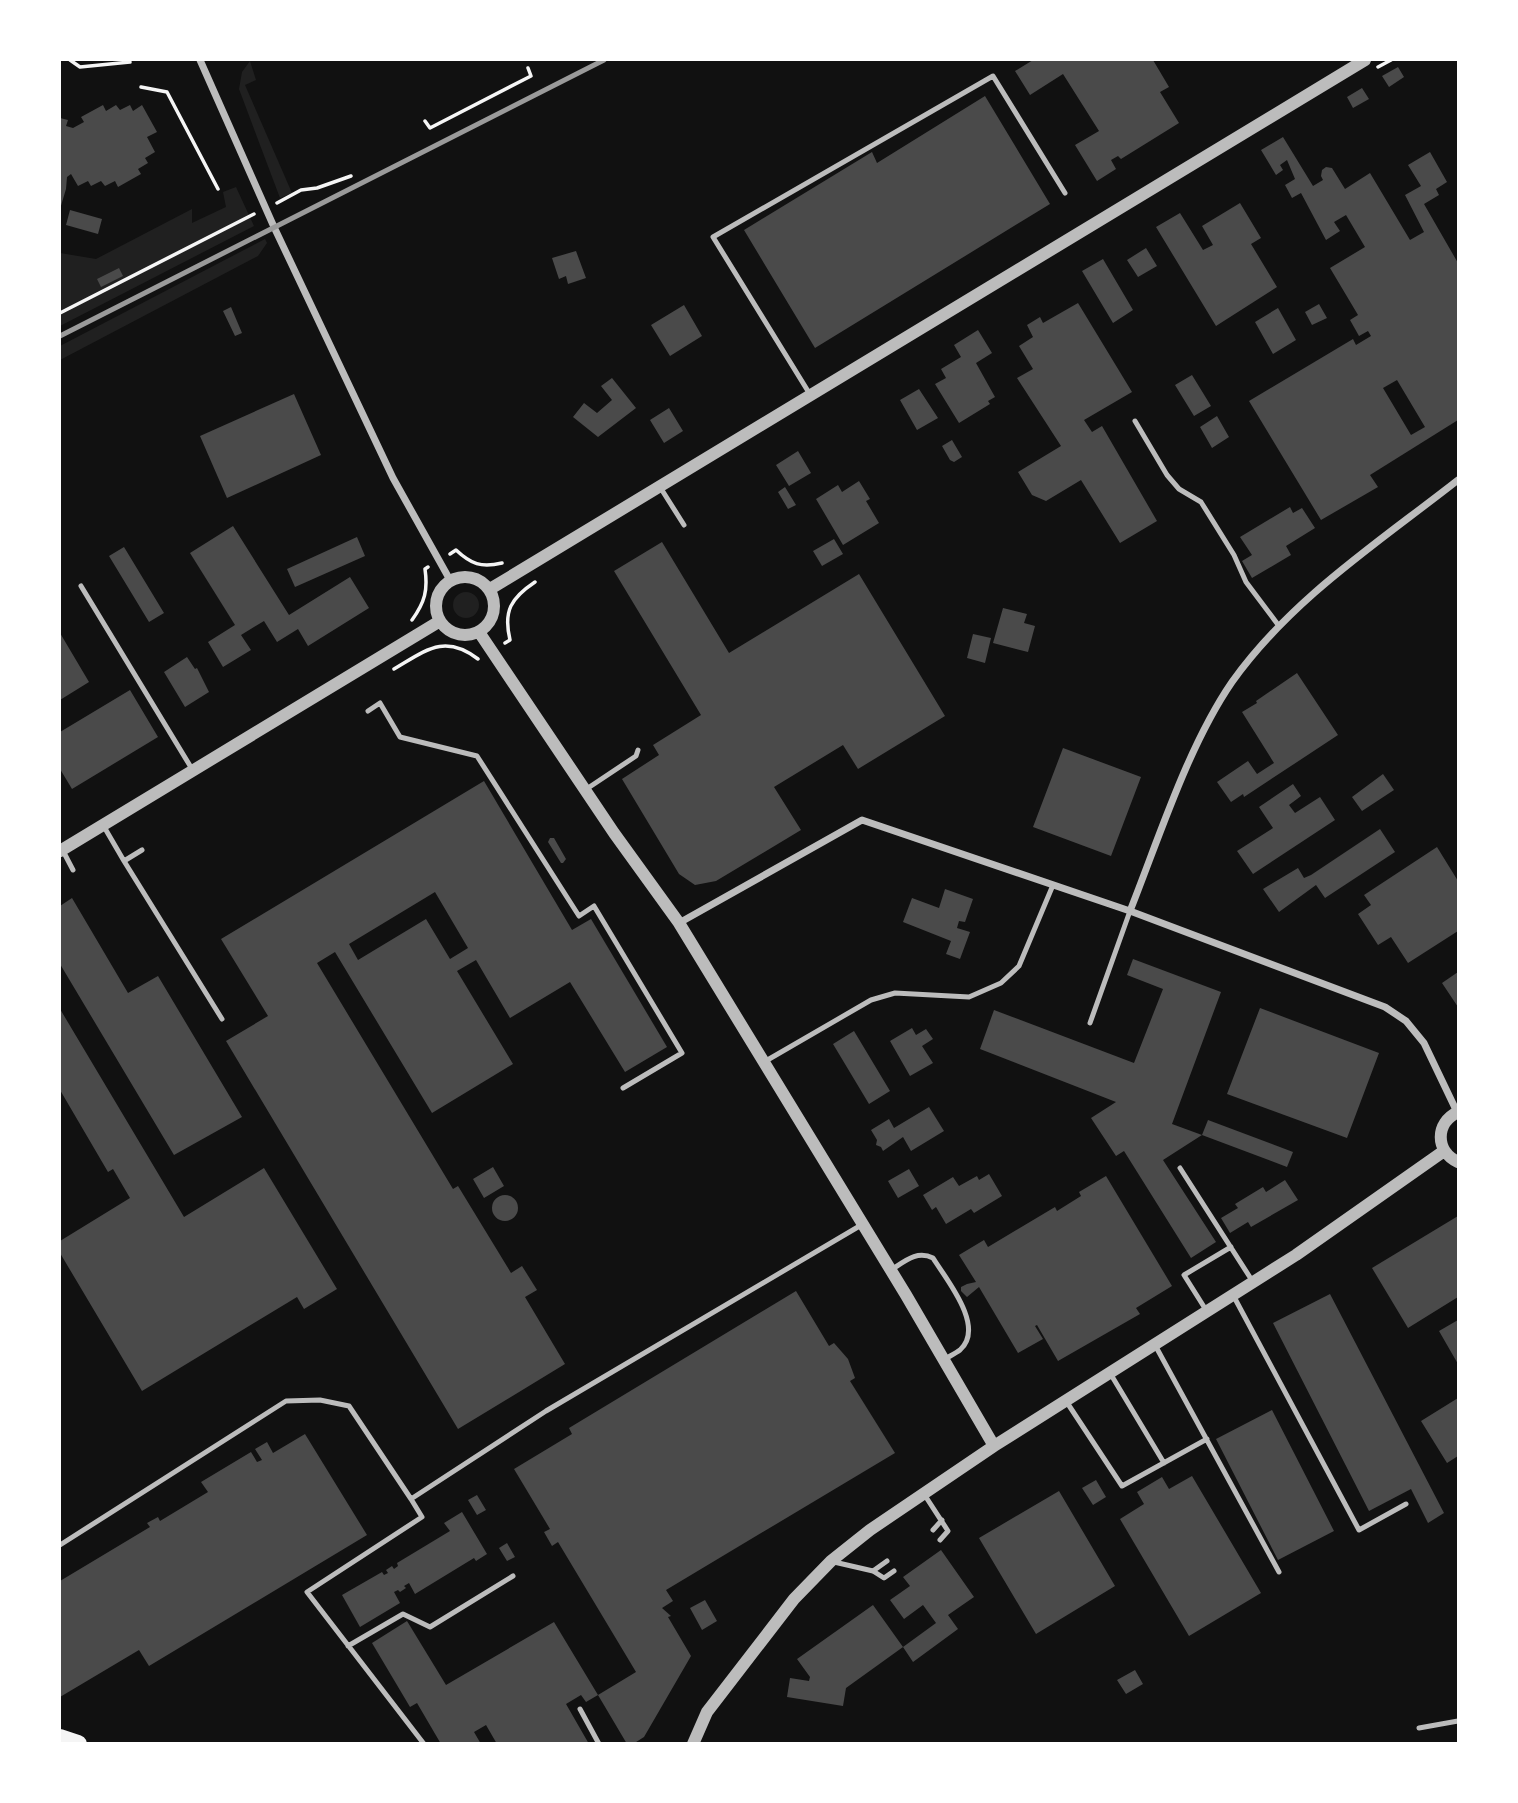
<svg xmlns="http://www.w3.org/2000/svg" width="1518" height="1803" font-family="'Fira Sans Condensed',sans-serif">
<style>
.green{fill:#202020}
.building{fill:#4a4a4a;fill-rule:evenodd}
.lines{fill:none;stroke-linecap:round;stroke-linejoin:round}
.path{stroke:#f5f5f5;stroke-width:3.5}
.service{stroke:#bcbcbc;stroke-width:5}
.minor{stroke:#bcbcbc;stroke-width:7}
.tertiary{stroke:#bcbcbc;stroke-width:12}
.primary{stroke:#f5f5f5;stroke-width:18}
.rail{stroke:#9a9a9a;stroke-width:5}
</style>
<rect width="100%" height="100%" fill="#111"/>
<!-- green -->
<path class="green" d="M250,61L256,80L245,85L292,193L280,198L239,89L242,72Z
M236,187L254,226L60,326V253L96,259L192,209V223L226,207L223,192Z
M265,239L267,243L258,256L60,360V346Z
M453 605a13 13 0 1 1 26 0a13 13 0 1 1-26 0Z"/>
<!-- building -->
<path class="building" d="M1033,60H1153L1169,87L1160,92L1179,123L1121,159L1118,156L1111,160L1116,169L1097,181L1075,145L1099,131L1063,74L1030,95L1015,71Z
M1398,67L1404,77L1389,87L1382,76Z
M1362,88L1369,99L1353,108L1347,97Z
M985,96L1050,204L815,348L744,230L872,152L877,163Z
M103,105L106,111L116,105L120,110L130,105L133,111L142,105L157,132L147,137L155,152L145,158L148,163L138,169L141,174L118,187L115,181L105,186L101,181L91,186L88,181L78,186L71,174L67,177L66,189L60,209V118L68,120L66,126L73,128L84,122L81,117Z
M1283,137L1313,186L1323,180L1321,176L1322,170L1326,167L1332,168L1345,189L1370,173L1410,240L1424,232L1405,195L1421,186L1408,165L1430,152L1447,182L1436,189L1439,195L1424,204L1458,263V420L1370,475L1378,487L1321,520L1249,401L1353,339L1356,345L1371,336L1368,331L1359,336L1350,320L1358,315L1330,268L1365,247L1346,215L1334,222L1340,231L1326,240L1301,193L1292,198L1285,185L1295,179L1287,160L1280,165L1283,170L1276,175L1261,150ZM1397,380L1425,427L1411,435L1383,388Z
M1240,203L1261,238L1251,244L1277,287L1216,326L1156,227L1180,213L1203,250L1213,245L1202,226Z
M70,210L102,219L98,234L66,225Z
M1146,248L1157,266L1138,277L1127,260Z
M576,251L586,278L568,284L566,276L559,279L552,258Z
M1103,259L1133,310L1113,323L1082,271Z
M119,268L123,276L101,287L97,279Z
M1078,303L1132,392L1084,420L1092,432L1102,426L1157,521L1120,543L1081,480L1046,501L1032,495L1018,472L1061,446L1017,378L1033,369L1019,346L1033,337L1027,325L1040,317L1043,323Z
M1319,304L1327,318L1312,325L1305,312Z
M684,305L702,336L670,356L651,325Z
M231,307L242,333L235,336L223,311Z
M1278,308L1296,340L1273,354L1255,322Z
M978,330L992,353L976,363L995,397L988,401L990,404L959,423L935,384L946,378L941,369L961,357L954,345Z
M1192,375L1211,406L1194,416L1175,385Z
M612,378L636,408L598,437L573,417L584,403L597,413L612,400L601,386Z
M919,389L938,418L917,430L900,400Z
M294,394L321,455L227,498L200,436Z
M669,408L683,431L664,443L650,420Z
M1217,416L1229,437L1212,448L1200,427Z
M952,440L962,457L954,462L950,460L942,446Z
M798,451L811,473L789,486L776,465Z
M859,481L870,499L866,501L879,523L843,545L816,499L838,485L842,492Z
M785,487L796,505L788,509L778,492Z
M1290,507L1293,513L1302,508L1315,528L1286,546L1291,555L1252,578L1242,561L1252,555L1240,537Z
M233,526L289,615L350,577L369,608L308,646L298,629L277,642L264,621L241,635L251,650L223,667L208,642L235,625L190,553Z
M357,537L365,556L295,587L287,569Z
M834,539L843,554L822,566L813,551Z
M662,542L729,653L859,574L945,716L858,769L843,745L774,787L801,830L716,881L695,885L679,874L622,779L659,755L653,745L701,715L614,571Z
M124,547L164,613L149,622L109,556Z
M1003,608L1027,614L1024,623L1035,626L1028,652L993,643Z
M60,633L89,682L60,700Z
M973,634L991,638L985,663L967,658Z
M187,657L195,669L197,668L209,692L185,707L164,672Z
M1297,673L1338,735L1244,797L1243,794L1231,802L1217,782L1248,761L1257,774L1274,763L1242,712L1257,703L1256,701Z
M130,690L158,737L72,789L60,769V732Z
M1063,748L1141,777L1111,856L1033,827Z
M1383,774L1394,790L1362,811L1352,797Z
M484,781L572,930L591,919L667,1047L625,1072L570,982L510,1018L476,960L457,971L513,1064L432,1113L335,952L317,963L453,1189L458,1186L511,1273L522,1266L537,1290L525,1297L565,1364L458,1429L226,1041L268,1016L221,939ZM435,892L468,948L450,959L426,919L358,960L349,944Z
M1293,784L1301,796L1289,805L1295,813L1320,797L1335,820L1253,874L1237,851L1273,828L1259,807Z
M1380,829L1395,852L1325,898L1316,885L1279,912L1263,889L1298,868L1304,878L1311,875Z
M550,838H554L566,859L563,863H561L548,842Z
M1437,847L1458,881V931L1408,963L1391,937L1378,945L1358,914L1371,905L1364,895Z
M945,889L973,899L965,922L959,921L957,928L970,932L960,959L946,954L951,941L903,922L912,898L939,908Z
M72,898L128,993L158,976L242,1117L174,1155L60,964V906Z
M1133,959L1221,992L1172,1124L1202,1135L1163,1160L1216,1242L1191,1258L1124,1151L1116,1156L1091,1118L1116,1102L980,1049L994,1010L1134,1063L1163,989L1127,975Z
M1458,972V1007L1442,983Z
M1260,1008L1379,1053L1347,1138L1227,1094Z
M60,1009L184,1217L264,1168L337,1289L304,1309L297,1297L142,1391L60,1253V1241L130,1198L113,1169L108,1172L60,1090Z
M912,1028L916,1035L926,1029L933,1039L922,1046L933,1063L910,1076L890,1041Z
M854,1031L890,1091L869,1104L833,1044Z
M929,1107L944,1131L911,1151L903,1137L883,1151L881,1147L876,1145L877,1140L871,1130L889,1119L894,1128Z
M1208,1120L1293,1152L1287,1167L1202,1135Z
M493,1167L504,1186L484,1198L473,1179Z
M909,1169L919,1186L898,1198L888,1181Z
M989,1174L1002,1196L974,1213L971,1209L946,1224L936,1207L932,1210L923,1195L953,1177L959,1186L977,1176L979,1180Z
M1106,1176L1172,1286L1136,1308L1140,1314L1058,1361L1037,1325L1035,1326L1043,1339L1018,1353L979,1287L967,1297L961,1291V1287L967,1284L976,1282L959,1255L984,1240L988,1247L1055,1207L1057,1211L1081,1196L1079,1192Z
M1285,1180L1298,1200L1251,1227L1248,1222L1230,1233L1221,1218L1238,1208L1235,1204L1263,1187L1266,1192Z
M492 1208a13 13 0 1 1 26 0a13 13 0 1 1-26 0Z
M1458,1216V1297L1408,1328L1372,1268Z
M796,1291L829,1346L834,1343L848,1359L855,1378L850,1381L895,1453L666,1590L673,1601L662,1608L671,1616L668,1617L691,1656L644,1737L633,1744H627L598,1695L636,1672L558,1542L552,1546L544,1532L550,1529L514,1469L572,1434L569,1428Z
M1330,1294L1444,1513L1428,1523L1411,1489L1369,1511L1273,1323Z
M1458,1320V1364L1439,1331Z
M1458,1398V1456L1447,1463L1421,1421Z
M1272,1410L1334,1531L1278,1560L1216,1439Z
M305,1434L367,1535L149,1666L139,1650L60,1697V1581L150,1527L147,1523L158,1517L160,1521L208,1492L201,1482L251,1452L257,1462L262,1460L255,1449L267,1442L273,1453Z
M1192,1476L1261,1593L1189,1636L1120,1519L1144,1504L1137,1492L1162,1477L1169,1489Z
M1096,1480L1106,1497L1093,1505L1082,1488Z
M1059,1491L1115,1586L1036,1634L979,1538Z
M477,1495L486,1510L477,1515L468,1500Z
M462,1512L487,1554L476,1561L474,1558L415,1594L409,1583L404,1586L406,1588L400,1592L398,1590L394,1592L400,1603L360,1627L342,1595L382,1572L384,1575L388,1573L386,1570L392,1566L394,1569L398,1566L397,1563L450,1531L444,1523Z
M507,1543L515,1557L507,1561L499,1548Z
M941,1550L974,1597L948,1615L958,1629L913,1662L903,1647L936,1623L923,1605L904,1619L890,1600L910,1586L903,1577Z
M705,1600L717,1621L702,1630L690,1608Z
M873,1605L903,1647L846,1688L843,1706L787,1697L790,1678L809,1681L810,1677L797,1659Z
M407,1621L446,1685L554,1622L598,1695L586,1702L581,1695L566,1704L589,1744H497L486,1725L474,1732L481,1744H441L417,1703L410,1707L372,1643Z
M1135,1670L1143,1684L1126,1694L1117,1680Z"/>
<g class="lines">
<!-- path -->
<path class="path" d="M70,60L80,67L130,62
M1378,67L1391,60
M141,87L167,92L218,189
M425,121L430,128L531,76L528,68
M277,203L301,190L317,188L351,176
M60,313L254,214
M450,554L456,550C471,564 481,568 502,563
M412,620C425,602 428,590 425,569L428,567
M505,643L510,640C503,611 511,598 535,582
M394,669C425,651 444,633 478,659"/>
<!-- service -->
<path class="service" d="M811,396L713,237L993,76L1065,193
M1135,421L1167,475L1179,489L1201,502L1234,555L1246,582L1279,626
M660,487L684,525
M81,586L192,769
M368,711L380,703L400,737L477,756L579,916L594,906L682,1053L623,1088
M585,790L636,756L638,750
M103,825L124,861L142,850
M62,849L73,870
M124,861L222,1019
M1090,1023L1130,911
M764,1062L871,1000L895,993L969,997L1001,983L1019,966L1053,885
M1180,1168L1253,1282
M891,1270C905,1261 917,1250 933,1258C946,1279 986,1327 960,1350C956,1353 950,1356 945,1359
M1233,1295L1359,1530L1406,1504
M1206,1310L1184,1275L1231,1247
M1155,1345L1279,1572
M1110,1373L1164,1463
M1066,1401L1122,1486L1207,1439
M924,1494L948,1531L940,1540
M411,1499L422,1517L307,1592L424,1744
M933,1530L942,1520
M60,1545L286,1401L320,1400L349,1406L411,1499L546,1411L863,1224
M834,1562L873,1571L884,1578L894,1571
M873,1571L887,1561
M348,1646L403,1614L430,1627L513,1576
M580,1709L599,1744
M1419,1728L1458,1721"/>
<!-- minor -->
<path class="minor" d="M200,60L274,227L393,478L450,580
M1130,911C1159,838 1188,746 1232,682C1291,599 1379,542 1458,480
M679,923L862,820L1130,911L1385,1007L1406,1021L1424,1043L1457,1112"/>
<!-- tertiary -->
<path class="tertiary" d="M436 606a29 29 0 1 1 58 0a29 29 0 1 1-58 0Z
M490,589L1365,60
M479,632L614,833L679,923L906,1295L994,1446
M60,851L440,621
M1458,1112C1435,1123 1435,1151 1458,1162
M693,1744L707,1712L794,1599L831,1561L870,1530L994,1446L1296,1255L1444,1151"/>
<!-- primary -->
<path class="primary" d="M60,1738L78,1744"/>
<!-- rail -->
<path class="rail" d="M60,336L604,60"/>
</g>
<!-- border -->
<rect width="1518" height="1803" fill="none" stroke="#ffffff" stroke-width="122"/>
</svg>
